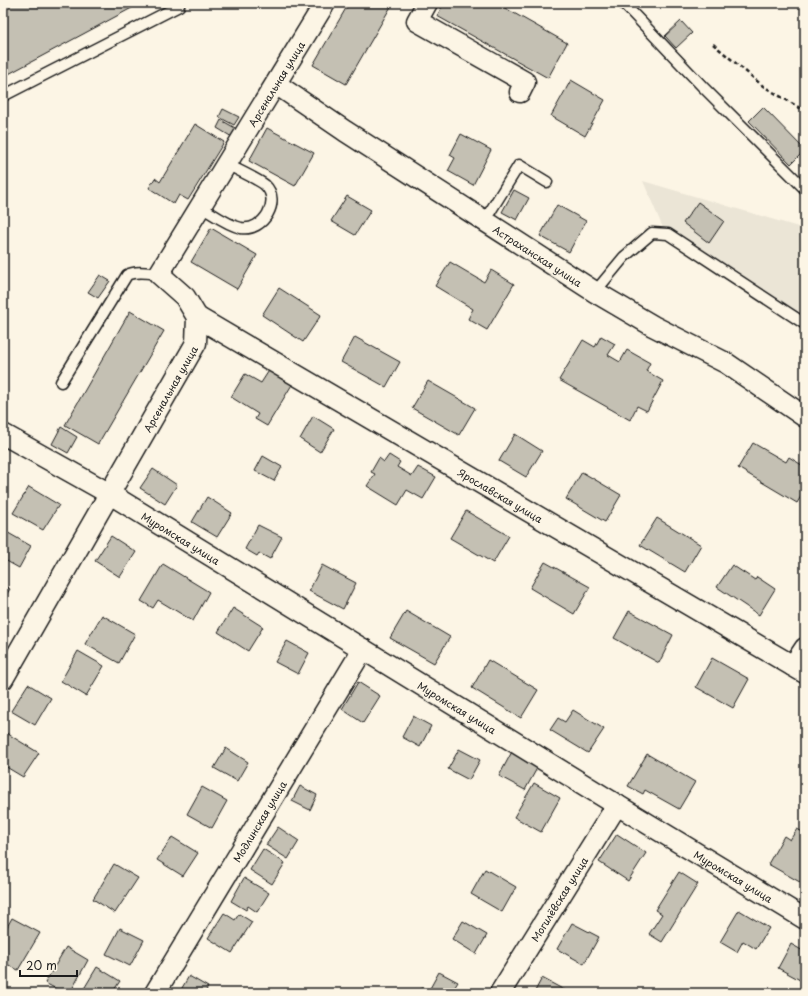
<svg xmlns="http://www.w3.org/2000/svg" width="808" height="996" font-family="'Playpen Sans',sans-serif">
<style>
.built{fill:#ebe5d6}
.building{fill:#c4c0b3;stroke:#1c1c1c}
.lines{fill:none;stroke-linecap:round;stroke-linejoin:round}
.service-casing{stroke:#1c1c1c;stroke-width:13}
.minor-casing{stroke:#1c1c1c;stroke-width:23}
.path{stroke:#1c1c1c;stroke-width:2.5;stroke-dasharray:4 3;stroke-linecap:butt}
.service{stroke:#fcf5e5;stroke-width:10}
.minor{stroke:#fcf5e5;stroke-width:20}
.labels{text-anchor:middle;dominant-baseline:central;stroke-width:4;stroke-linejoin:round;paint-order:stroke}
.street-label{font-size:10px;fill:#1c1c1c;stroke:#fcf5e5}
</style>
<rect width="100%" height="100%" fill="#fcf5e5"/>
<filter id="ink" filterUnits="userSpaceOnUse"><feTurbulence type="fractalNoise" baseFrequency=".025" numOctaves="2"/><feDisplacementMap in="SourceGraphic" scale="8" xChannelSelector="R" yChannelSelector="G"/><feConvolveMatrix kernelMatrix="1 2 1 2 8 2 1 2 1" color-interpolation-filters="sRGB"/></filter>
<g filter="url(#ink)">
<!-- built -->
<path class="built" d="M643,181L805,229V322L663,228Z"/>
<!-- building -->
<path class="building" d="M3,3H141L3,77Z
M349,3H393L346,84L313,65Z
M444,3H496L567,43L548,78L437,16Z
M681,21L692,33L676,48L665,36Z
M571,80L605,100L585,136L551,116Z
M763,107L805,150L791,164L749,121Z
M223,109L239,117L234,125L219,117Z
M221,120L237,129L232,137L217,128Z
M195,124L224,142L188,200L179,195L174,204L149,188L155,178L160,182Z
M267,128L314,153L295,186L249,161Z
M461,134L491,150L473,185L448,171L455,158L450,155Z
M514,190L529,198L517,220L502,212Z
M347,196L371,210L355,235L331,221Z
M698,202L724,221L709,243L683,223Z
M557,205L586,221L569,252L540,236Z
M211,228L257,255L237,289L191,262Z
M450,262L484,282L491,270L514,284L487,330L468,319L473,309L435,286Z
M100,275L110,281L98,298L88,292Z
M279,288L321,315L303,342L262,315Z
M130,311L164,331L98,444L65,425Z
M601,336L615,344L608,355L620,362L627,350L650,363L646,371L663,381L647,411L637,406L630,420L559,380L583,340L595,347Z
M355,337L400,362L386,387L341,362Z
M270,369L293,383L267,426L255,419L258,414L231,397L245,374L261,383Z
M428,381L475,408L459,435L412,408Z
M313,416L334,429L320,452L300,439Z
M61,427L77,437L68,453L52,444Z
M515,434L542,451L526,477L499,461Z
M753,443L786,462L789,457L805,467V469L801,476L805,479V490L797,503L738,468Z
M389,455L400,462L397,467L412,476L418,467L436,477L423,499L407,490L398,505L367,486L375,474L371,472L379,458L384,462Z
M263,456L282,467L274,481L255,471Z
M153,469L177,485L165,504L140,488Z
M582,472L621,495L605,522L566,499Z
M29,487L59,505L43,530L13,513Z
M207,497L232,513L217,537L192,522Z
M466,511L509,536L493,563L450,538Z
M657,518L701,545L685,572L640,545Z
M258,525L282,537L270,559L259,553L257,556L245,549Z
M3,530L31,546L19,568L3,559Z
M111,536L136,552L120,577L95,561Z
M545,562L590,587L574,614L530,588Z
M163,564L209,592L193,621L158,600L153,608L141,601Z
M322,565L356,583L343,609L309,591Z
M732,565L755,580L757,577L775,589L759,615L717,587Z
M3,585L10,589L3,600Z
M233,608L263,627L248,651L218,632Z
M406,611L450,637L434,663L390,638Z
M629,611L673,635L659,663L614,638Z
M102,615L135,634L119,663L85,644Z
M287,641L309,653L298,674L275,662Z
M78,651L104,666L86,696L61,681Z
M712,658L749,679L733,708L696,687Z
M488,660L538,690L521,718L472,688Z
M358,682L380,696L363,723L342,709Z
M28,684L51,698L35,725L11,711Z
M573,710L604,729L588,753L550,730L558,718L565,722Z
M413,716L431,726L420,747L402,737Z
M3,731L39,753L23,777L3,765Z
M515,746L541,761L525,790L499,776Z
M226,748L248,762L237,781L214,768Z
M459,749L480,760L469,780L448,769Z
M647,754L695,782L679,809L645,790L643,794L628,786Z
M534,783L560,798L541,832L514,817Z
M300,786L317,795L310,810L292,801Z
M202,787L227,801L212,828L187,814Z
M278,827L299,841L288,859L266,845Z
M797,829L805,833V885L768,864L784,836L790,840Z
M617,834L646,853L628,881L599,862Z
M172,837L198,853L183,876L157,860Z
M263,849L285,863L272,884L250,870Z
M114,864L138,878L115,913L93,899Z
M485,869L516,887L502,912L471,894Z
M679,872L698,884L662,942L649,934L662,914L655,910Z
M244,878L269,893L257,912L248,906L246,910L231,901Z
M739,910L769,928L756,949L743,941L737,952L720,942Z
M224,913L235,920L239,914L252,922L232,953L208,938Z
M12,918L40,933L18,970L3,962V934Z
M463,921L487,935L476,954L452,939Z
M572,923L599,937L584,964L557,949Z
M120,928L144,940L130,966L106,954Z
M791,944L805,952V971L800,980L778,968Z
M66,947L88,960L70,993H64L45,983Z
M97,967L120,981L112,993L82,992Z
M439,972L458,982L451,993H419L422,988L428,992Z
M189,976L208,987L205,993H179Z
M542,978L570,993H534Z"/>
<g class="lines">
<!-- service casing -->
<g class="service-casing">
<path id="service" d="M623,3L703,87L805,189
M3,96L179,6L177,3
M201,207C213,214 227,225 241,228C263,232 282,201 265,185C258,179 235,169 227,164
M485,220L519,165L547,182
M595,292L624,257L652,233L668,234L805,324
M61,382L127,275C136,270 149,273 159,274"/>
</g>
<!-- minor casing -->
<g class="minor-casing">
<g id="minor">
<path d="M427,3L417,21L525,82L520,92"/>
<path id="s1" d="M276,84L345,131L595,292L653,326L726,363L805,417"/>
<path id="s2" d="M197,317L805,673"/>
<path id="s3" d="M3,434L110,494L617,805L805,919"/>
<path d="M793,666L805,648"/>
<path id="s4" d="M3,679L196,343L197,317L185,297L159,274L325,3"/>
<path id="s5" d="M155,993L363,649"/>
<path id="s6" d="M500,993L617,805"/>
</g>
</g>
<!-- path -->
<path class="path" d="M713,44L763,86L805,111"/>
<!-- service -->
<use href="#service" class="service"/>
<!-- minor -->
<use href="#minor" class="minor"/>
</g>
</g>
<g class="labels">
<!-- street labels -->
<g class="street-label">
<text stroke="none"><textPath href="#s4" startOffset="695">Арсенальная улица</textPath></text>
<text stroke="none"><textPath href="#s1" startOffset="313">Астраханская улица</textPath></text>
<text stroke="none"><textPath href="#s4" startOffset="335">Арсенальная улица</textPath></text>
<text stroke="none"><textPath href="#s2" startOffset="352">Ярославская улица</textPath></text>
<text stroke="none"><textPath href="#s3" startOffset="206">Муромская улица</textPath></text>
<text stroke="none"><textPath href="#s3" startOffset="530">Муромская улица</textPath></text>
<text stroke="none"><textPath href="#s5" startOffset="201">Модлинская улица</textPath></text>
<text stroke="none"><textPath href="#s3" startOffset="854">Муромская улица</textPath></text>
<text stroke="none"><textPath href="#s6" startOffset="111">Могилёвская улица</textPath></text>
</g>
</g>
<!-- margin -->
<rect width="808" height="996" fill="none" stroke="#fcf5e5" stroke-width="16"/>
<rect x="8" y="8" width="792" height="980" fill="none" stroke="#1c1c1c" stroke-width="1.5" filter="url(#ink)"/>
<!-- scale -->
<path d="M20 970v6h57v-6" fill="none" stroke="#1c1c1c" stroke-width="2"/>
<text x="26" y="970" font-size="12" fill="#1c1c1c" stroke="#fcf5e5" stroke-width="3" paint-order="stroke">20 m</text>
</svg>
